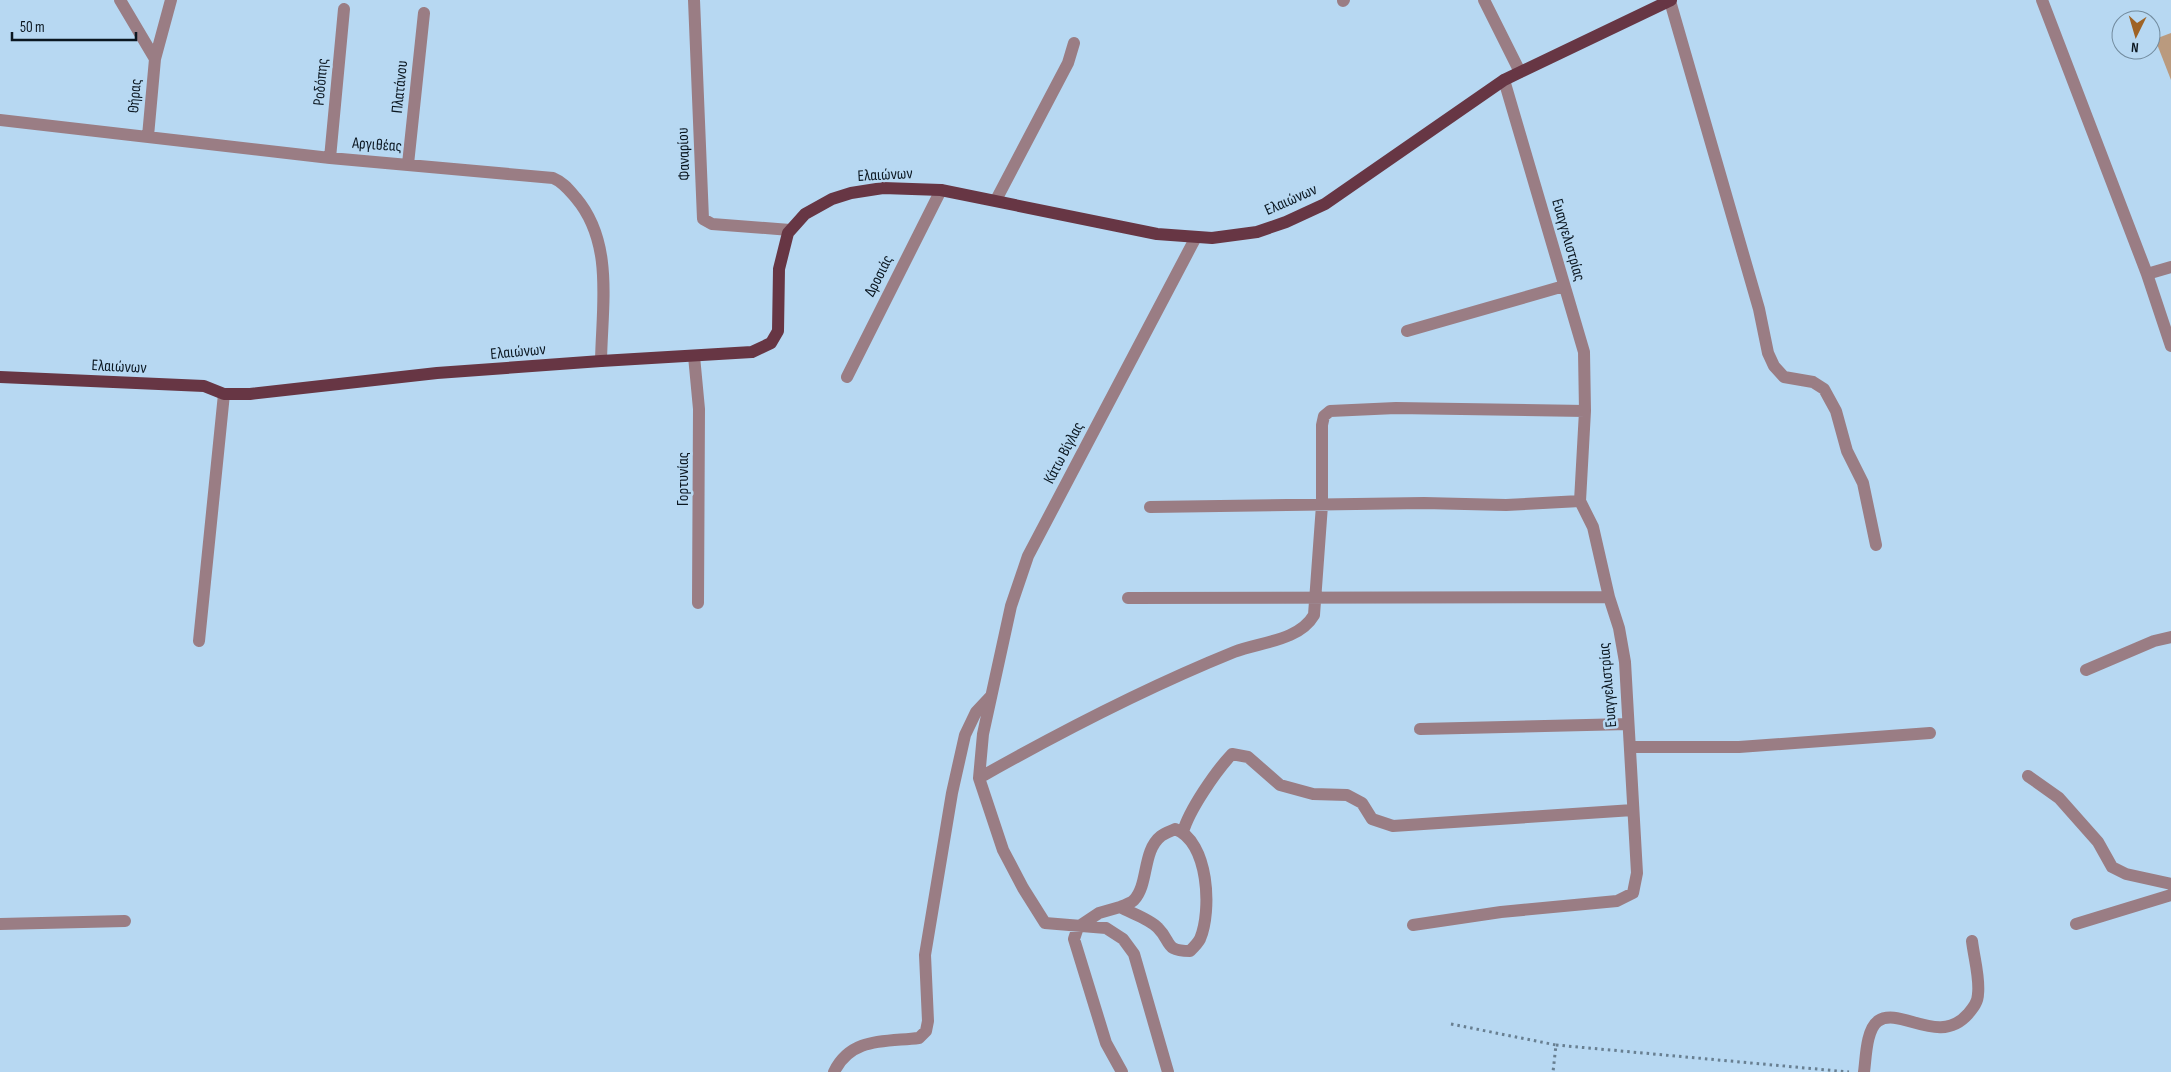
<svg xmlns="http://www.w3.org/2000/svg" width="2171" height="1072" font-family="'Sofia Sans Condensed',sans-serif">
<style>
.green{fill:#ba9a7e}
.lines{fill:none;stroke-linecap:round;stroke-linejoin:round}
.path{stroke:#687f91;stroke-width:3;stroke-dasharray:2.5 4;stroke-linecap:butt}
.minor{stroke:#9a7d84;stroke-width:12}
.major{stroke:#673644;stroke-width:12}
.labels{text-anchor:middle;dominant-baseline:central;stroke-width:5;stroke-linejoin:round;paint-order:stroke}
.street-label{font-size:16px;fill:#0b1721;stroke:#b7d8f2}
</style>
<rect width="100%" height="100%" fill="#b7d8f2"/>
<!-- green -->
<path class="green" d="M2171,33V80L2155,39Z"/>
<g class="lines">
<!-- path -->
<path class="path" d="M1451,1024L1556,1045L1553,1072
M1556,1045L1849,1072"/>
<!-- minor -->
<path class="minor" d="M120,0L155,59L148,136
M694,0L703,219L712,224L790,230
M1484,0L1520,72
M2042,0L2147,274L2171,267
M1343,1L1344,0
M1670,1L1759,309L1768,353L1774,366L1784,377L1813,382L1824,389L1836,411L1847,451L1863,483L1876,545
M155,59L171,0
M0,120L330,158L553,178C563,182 569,190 576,198C614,243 602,305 601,361
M330,158L344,9
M408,164L424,13
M996,200L1068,63L1074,43
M2147,274L2171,346
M1407,331L1564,286
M694,356L699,409L698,603
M847,377L941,190
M1150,507L1424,503L1506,505L1580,501
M1128,598L1609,597
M199,641L224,394
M2086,670L2154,641L2171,637
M1420,729L1628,724
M1630,747H1739L1930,733
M2028,776L2059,798L2098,842L2112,867L2126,874L2171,884
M979,778C1062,731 1145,688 1234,652C1260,642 1299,641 1314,615L1322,505V425L1324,416L1330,411L1396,408L1585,411
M1183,832C1189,810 1216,771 1232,754L1248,757L1280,785L1313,794L1347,795L1362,803L1372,819L1393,826L1633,810
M1120,907C1124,905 1130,904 1134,900C1149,884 1142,851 1161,836C1165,833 1171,831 1175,829C1209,841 1212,911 1200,939C1198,943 1193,948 1190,951C1164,951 1172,942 1158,928C1150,919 1131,913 1120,907L1099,913L1078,927L1074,939L1106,1043L1122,1072
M0,924L125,921
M2076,924L2171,895
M1413,925L1501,912L1617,901L1633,893L1637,873L1625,662L1619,628L1609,597L1593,527L1580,501L1585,411L1584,352L1504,80
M834,1072C851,1037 885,1042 919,1038L926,1031L928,1021L925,955L952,793L965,735L976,712L991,696
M1168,1072L1134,954L1123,939L1106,928L1045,923L1023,888L1003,850L979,778L983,734L1011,606L1028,556L1196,237
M1864,1072C1866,1058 1866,1030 1878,1021C1900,1006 1939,1047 1968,1014C1973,1008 1978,1002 1978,994C1980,978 1974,958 1972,941"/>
<!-- major -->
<path class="major" d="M0,377L204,386L224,394H250L437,373L601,361L752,352L771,343L778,331L779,269L788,233L805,214L832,199L851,193L883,188L941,190L1157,234L1212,238L1257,232L1286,222L1325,204L1504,80L1671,0"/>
</g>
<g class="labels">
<!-- street labels -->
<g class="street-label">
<text transform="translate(321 82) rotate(-85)">Ροδόπης</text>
<text transform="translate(400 87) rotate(-84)">Πλατάνου</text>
<text transform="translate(135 96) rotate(-85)">Θήρας</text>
<text transform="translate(377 145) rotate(4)">Αργιθέας</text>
<text transform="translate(684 154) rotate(-92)">Φαναρίου</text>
<text transform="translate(885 175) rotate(-3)">Ελαιώνων</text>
<text transform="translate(1291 200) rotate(-24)">Ελαιώνων</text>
<text transform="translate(1568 240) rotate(74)">Ευαγγελιστρίας</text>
<text transform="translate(879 276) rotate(-63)">Δροσιάς</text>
<text transform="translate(518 352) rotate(-5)">Ελαιώνων</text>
<text transform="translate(119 367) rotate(3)">Ελαιώνων</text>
<text transform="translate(1064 453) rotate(-62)">Κάτω Βίγλας</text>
<text transform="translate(683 479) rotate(-90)">Γορτυνίας</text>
<text transform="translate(1608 685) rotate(-95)">Ευαγγελιστρίας</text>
</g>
</g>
<!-- north arrow -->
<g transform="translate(2136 35) rotate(185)"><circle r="24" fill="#b7d8f2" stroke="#728b9e"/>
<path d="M0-4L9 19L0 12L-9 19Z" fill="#9f6325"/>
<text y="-8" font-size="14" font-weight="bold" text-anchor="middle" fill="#0b1721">N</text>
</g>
<!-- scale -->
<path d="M12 32v8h124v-8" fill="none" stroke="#0b1721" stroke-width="2.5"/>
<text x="20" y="32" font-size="15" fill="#0b1721" stroke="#b7d8f2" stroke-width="4" paint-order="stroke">50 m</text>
</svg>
